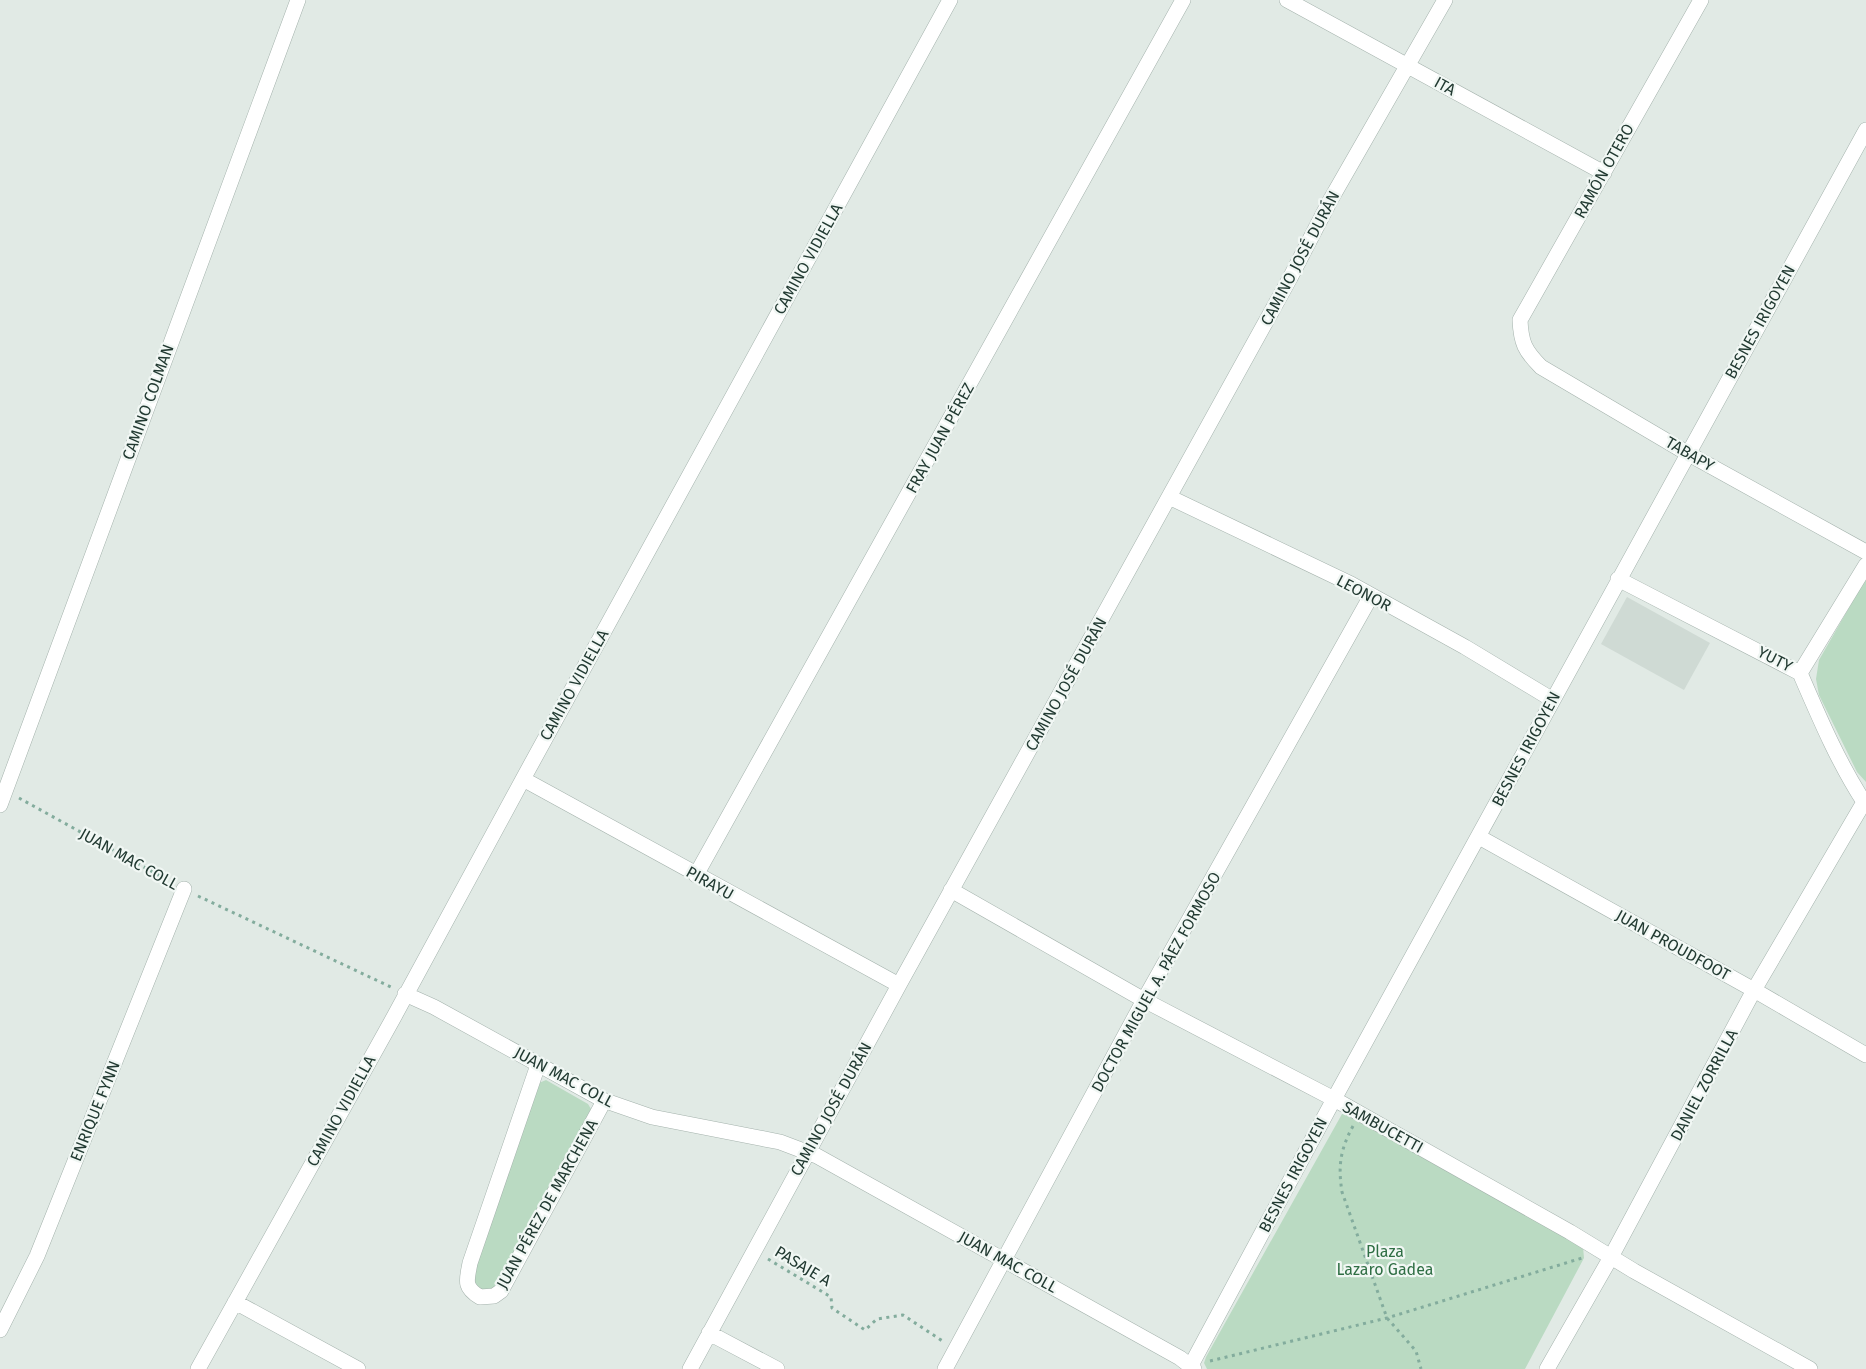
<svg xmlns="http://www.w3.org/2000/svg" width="1866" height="1369" font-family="'Fira Sans',sans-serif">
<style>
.built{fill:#cfdad4}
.green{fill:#badac2}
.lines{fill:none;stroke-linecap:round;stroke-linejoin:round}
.minor-casing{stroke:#a4b2ac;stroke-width:16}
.path{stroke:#83ac9d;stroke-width:3;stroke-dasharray:3 4.5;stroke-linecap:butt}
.minor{stroke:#fff;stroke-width:15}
.labels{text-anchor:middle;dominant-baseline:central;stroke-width:4.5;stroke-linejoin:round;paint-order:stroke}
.street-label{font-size:16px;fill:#223a32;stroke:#f1f7f4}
.park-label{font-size:16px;fill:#2f6e44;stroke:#f1f7f4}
</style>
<rect width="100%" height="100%" fill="#e1eae5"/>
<!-- built -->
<path class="built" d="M1627,597L1710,643L1684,690L1601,644Z"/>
<!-- green -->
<path class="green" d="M1866,578V782L1857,772L1819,695L1816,679L1819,660Z
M546,1080L588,1104L591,1109L503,1280L493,1291C478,1292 474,1285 473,1272L539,1083Z
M1342,1114H1347L1583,1247L1584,1258L1525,1369H1207L1204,1363L1206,1357Z"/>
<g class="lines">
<!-- minor casing -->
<g class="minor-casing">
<path id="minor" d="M1287,0L1604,173
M1701,0L1520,320C1521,343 1525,351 1541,367L1687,453L1866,552
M1169,497L1351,584L1465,647L1553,700
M1618,579L1800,673C1819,717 1838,762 1864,802H1866
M1800,673L1866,565
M523,779L899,985
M0,805L298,0
M1479,837L1754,990L1866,1055
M696,875L1183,0
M951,890L1144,1000L1334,1099L1570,1232L1634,1271L1810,1369
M405,994L434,1007L603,1100L652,1117L780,1142L817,1156L1180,1358L1194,1369
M538,1065L470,1263C467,1280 463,1287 480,1297L494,1296L501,1291L604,1101
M235,1302L358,1369
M0,1330L37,1256L184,889
M709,1333L777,1369
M198,1369L395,1015L523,779L950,0
M690,1369L899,985L1290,278L1331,199L1445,0
M945,1369L1144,1000L1371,596
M1189,1369L1334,1099L1866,130
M1547,1369L1611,1257L1754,990L1864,802"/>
</g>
<!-- path -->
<path class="path" d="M19,798L171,882
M198,896L393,988
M1353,1126C1340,1150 1338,1166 1342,1192L1387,1318L1416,1351L1421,1369
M768,1259L831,1297L832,1308L865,1330L877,1319L903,1315L944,1342
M1210,1361L1387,1318L1582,1258"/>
<!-- minor -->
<use href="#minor" class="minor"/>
</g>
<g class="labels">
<!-- street labels -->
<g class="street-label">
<text transform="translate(1445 86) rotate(29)">ITA</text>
<text transform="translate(1604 171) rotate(-61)">RAMÓN OTERO</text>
<text transform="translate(1300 258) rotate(-62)">CAMINO JOSÉ DURÁN</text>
<text transform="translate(808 259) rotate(-61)">CAMINO VIDIELLA</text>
<text transform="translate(1760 322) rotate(-61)">BESNES IRIGOYEN</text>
<text transform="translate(148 402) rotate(-70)">CAMINO COLMAN</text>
<text transform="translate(940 438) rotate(-61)">FRAY JUAN PÉREZ</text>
<text transform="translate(1690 454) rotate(30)">TABAPY</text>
<text transform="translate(1364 593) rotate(28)">LEONOR</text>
<text transform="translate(1775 659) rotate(27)">YUTY</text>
<text transform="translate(1066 684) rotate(-61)">CAMINO JOSÉ DURÁN</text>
<text transform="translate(574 685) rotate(-61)">CAMINO VIDIELLA</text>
<text transform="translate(1526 749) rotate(-62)">BESNES IRIGOYEN</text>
<text transform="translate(129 859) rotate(29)">JUAN MAC COLL</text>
<text transform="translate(710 883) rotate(29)">PIRAYU</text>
<text transform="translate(1673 945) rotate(29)">JUAN PROUDFOOT</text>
<text transform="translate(1156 982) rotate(-61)">DOCTOR MIGUEL A. PÁEZ FORMOSO</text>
<text transform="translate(564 1077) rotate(28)">JUAN MAC COLL</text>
<text transform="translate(1704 1085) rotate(-62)">DANIEL ZORRILLA</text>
<text transform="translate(831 1109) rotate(-61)">CAMINO JOSÉ DURÁN</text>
<text transform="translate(95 1111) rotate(-68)">ENRIQUE FYNN</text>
<text transform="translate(341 1111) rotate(-61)">CAMINO VIDIELLA</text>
<text transform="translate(1383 1127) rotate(29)">SAMBUCETTI</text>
<text transform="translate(1293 1175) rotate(-62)">BESNES IRIGOYEN</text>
<text transform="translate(547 1204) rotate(-61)">JUAN PÉREZ DE MARCHENA</text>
<text transform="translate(1008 1262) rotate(29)">JUAN MAC COLL</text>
<text transform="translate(803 1266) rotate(31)">PASAJE A</text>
</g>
<!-- park labels -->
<g class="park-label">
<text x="1385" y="1251">Plaza<tspan x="1385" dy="18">Lazaro Gadea</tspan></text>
</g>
</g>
</svg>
